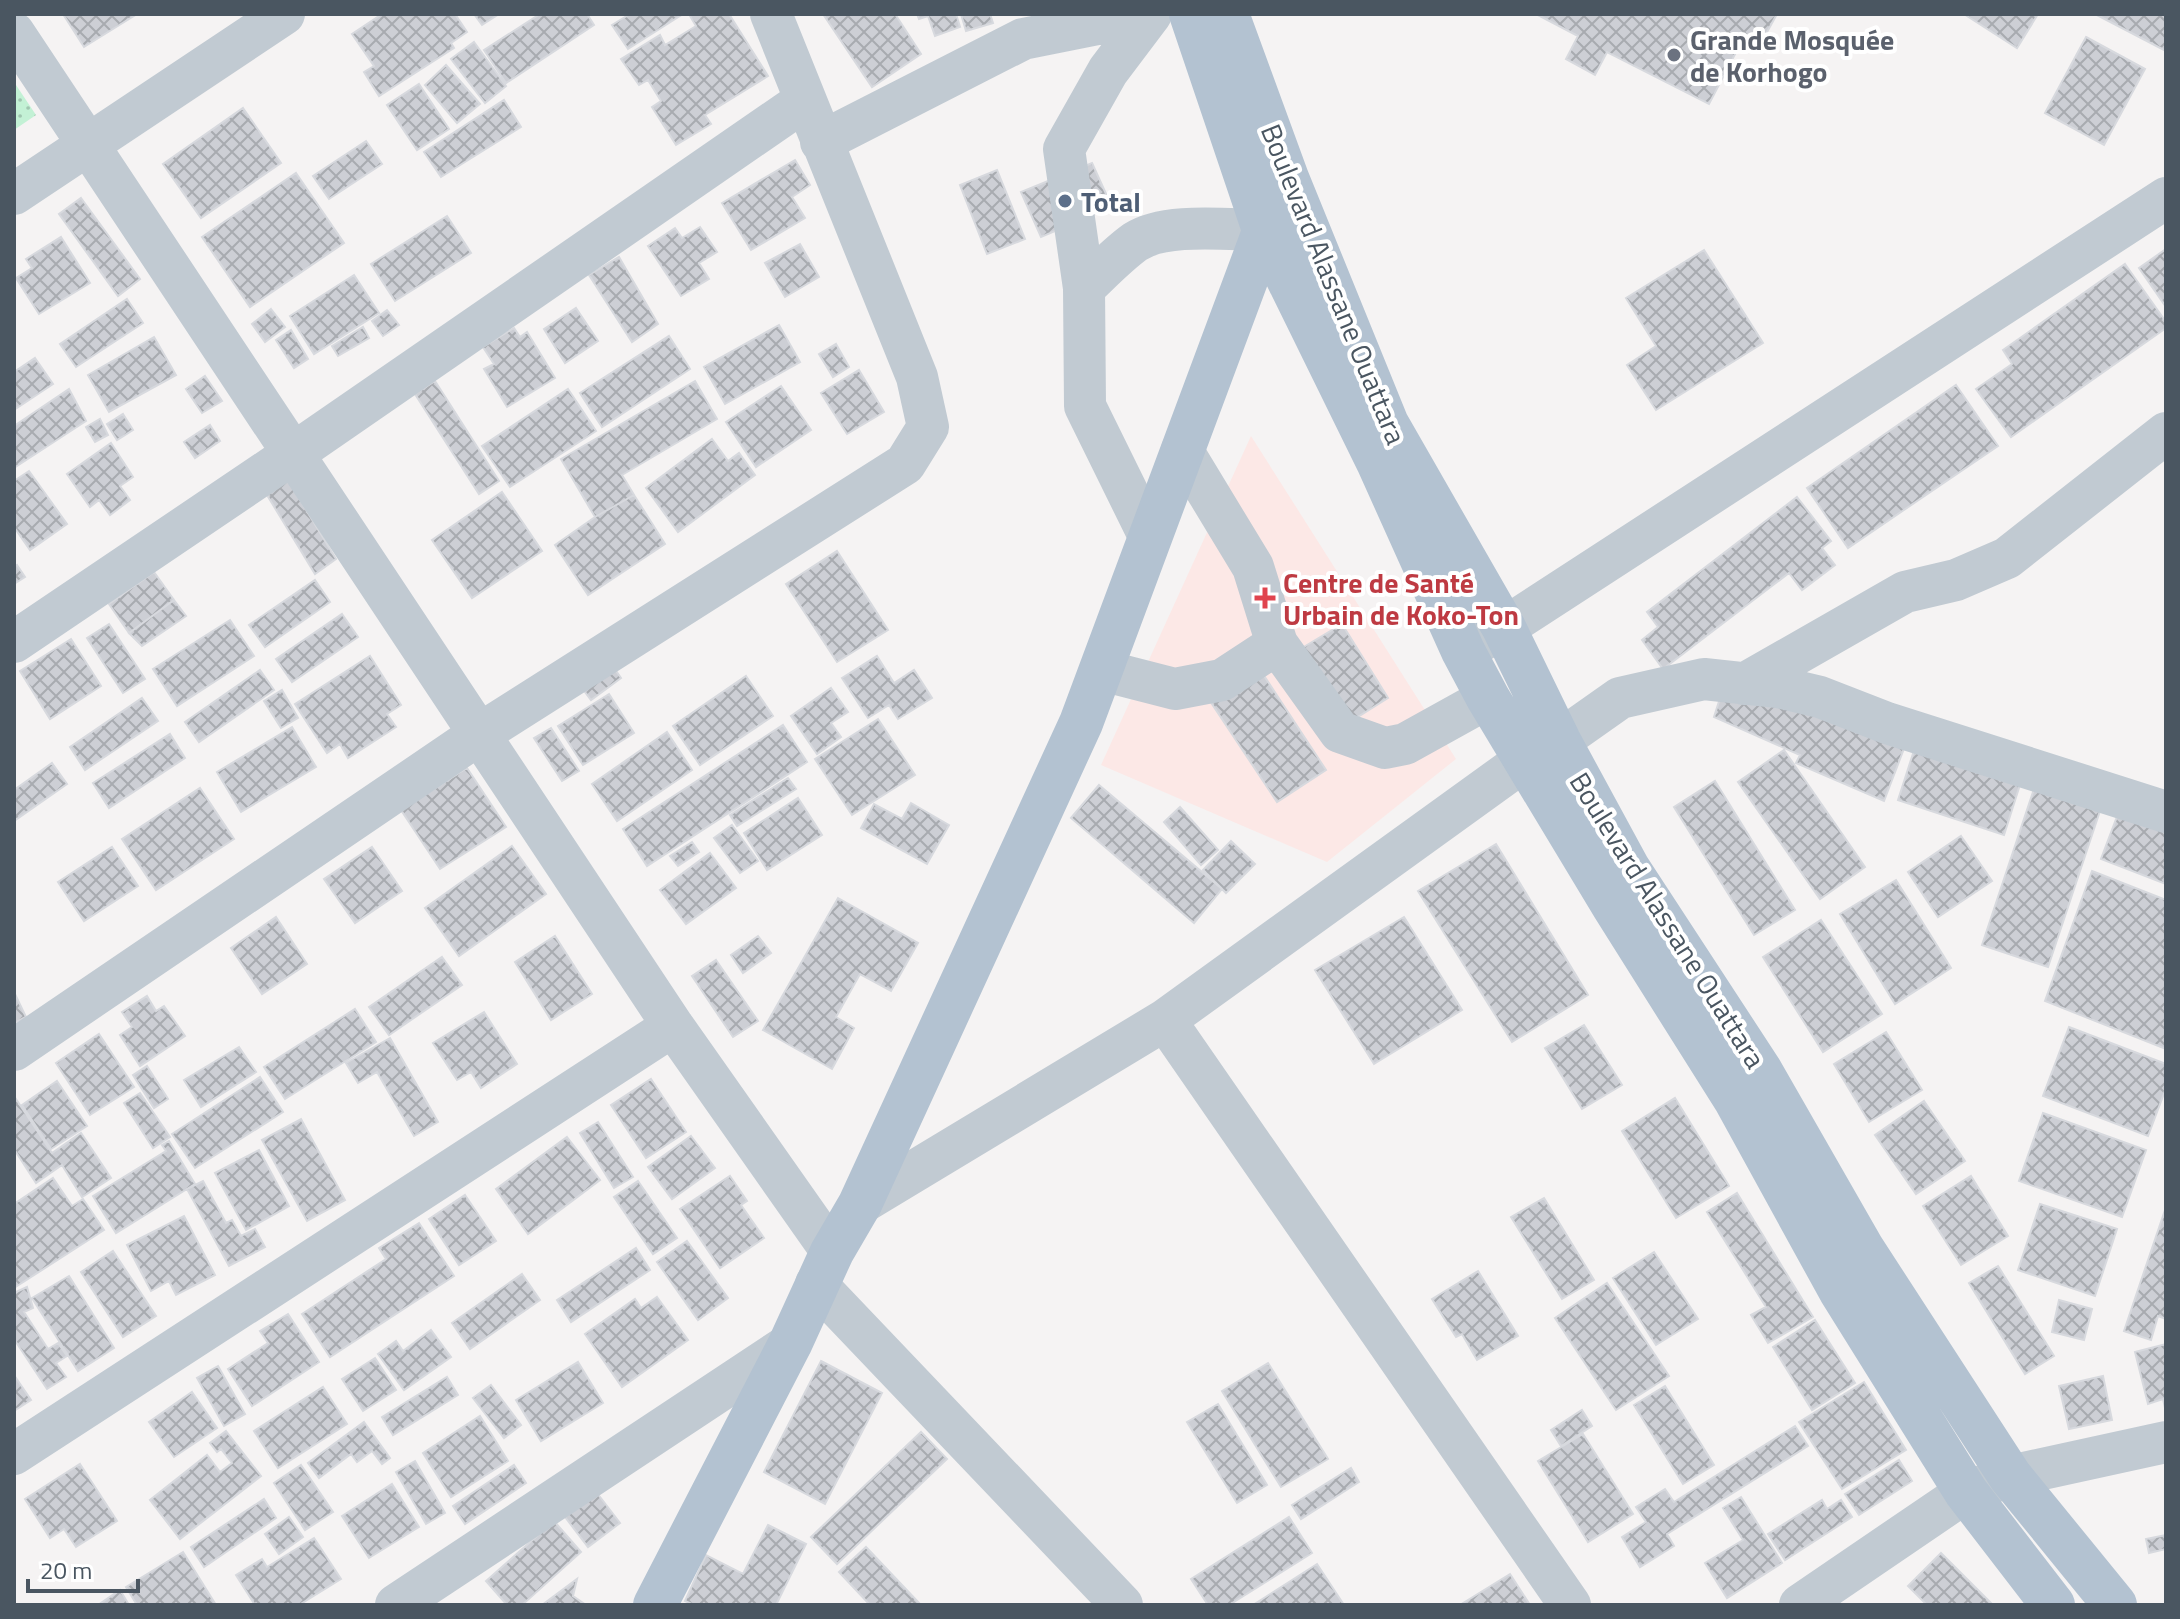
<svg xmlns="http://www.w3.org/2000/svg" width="2180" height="1619" font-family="'Titillium Web',sans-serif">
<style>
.medical{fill:#fce8e6}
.park{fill:url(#park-dots)}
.building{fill:url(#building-cross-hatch);stroke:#d7d9de;stroke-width:2}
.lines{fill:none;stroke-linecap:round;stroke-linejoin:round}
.minor{stroke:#c1cad2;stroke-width:42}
.major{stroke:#b3c2d1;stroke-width:44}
.worship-dot{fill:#6b7280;stroke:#fff;stroke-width:3}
.service-dot{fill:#5c6f8a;stroke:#fff;stroke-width:3}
.health-dot{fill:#e0444e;stroke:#fff;stroke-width:3}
.labels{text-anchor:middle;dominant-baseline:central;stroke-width:8;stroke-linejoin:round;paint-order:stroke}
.worship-label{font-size:28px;font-weight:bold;fill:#5b616d;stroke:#fff;text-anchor:start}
.service-label{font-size:28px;font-weight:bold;fill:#4e5e75;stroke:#fff;text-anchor:start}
.street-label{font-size:28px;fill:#4a5661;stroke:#fff}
.health-label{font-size:28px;font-weight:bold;fill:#be3a42;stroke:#fff;text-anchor:start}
</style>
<defs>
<pattern id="park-dots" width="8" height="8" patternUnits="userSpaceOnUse" patternTransform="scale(2)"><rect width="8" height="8" fill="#c3f1d5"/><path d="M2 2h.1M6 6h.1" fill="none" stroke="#a0c6b0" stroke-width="1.8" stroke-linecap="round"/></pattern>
<pattern id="building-cross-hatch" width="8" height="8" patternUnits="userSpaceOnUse" patternTransform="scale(2)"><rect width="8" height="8" fill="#cdcfd5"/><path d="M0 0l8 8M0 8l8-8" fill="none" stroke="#a8abb0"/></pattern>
</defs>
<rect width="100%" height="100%" fill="#f5f3f3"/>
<!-- medical -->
<path class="medical" d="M1251,436L1456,759L1327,862L1101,765Z"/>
<!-- park -->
<path class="park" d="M14,82L36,115L14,130Z"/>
<!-- building -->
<path class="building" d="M63,14H137L84,47Z
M382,14H455L467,32L451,43L454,48L379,96L364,72L374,66L352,34Z
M474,14H499L482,25Z
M540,14H587L594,25L506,83L484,50Z
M630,14H683L628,49L612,25Z
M694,14H729L768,76L705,115L711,124L676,145L652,107L661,101L648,80L639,85L621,59L660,35L665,45L696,26L690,16Z
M823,14H895L921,54L872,87Z
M917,14H956L960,27L935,36L928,16L919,19Z
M961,14H990L993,23L966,31Z
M1536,14H1777L1761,43L1745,35L1709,104L1607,52L1595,75L1566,59L1578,36Z
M1964,14H2038L2017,48Z
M2095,14H2166V51Z
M2086,37L2145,69L2104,145L2045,113Z
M474,42L506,86L485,103L451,59Z
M446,65L480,104L457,123L425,85Z
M419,84L449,129L417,150L387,105Z
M504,100L521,127L441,177L424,152Z
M243,108L281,163L201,218L163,164Z
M366,141L382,164L329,199L313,176Z
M795,160L810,185L792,197L805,218L751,250L722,203Z
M1092,163L1112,207L1041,237L1021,192Z
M997,170L1025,239L987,254L960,185Z
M296,173L344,243L250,307L202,237Z
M81,198L140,279L118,296L59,214Z
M447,216L471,253L395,301L371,264Z
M700,227L717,252L699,263L709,279L681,296L648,246L675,228L682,238Z
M61,237L90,283L39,314L16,278L32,268L26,259Z
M800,244L819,277L785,297L765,263Z
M2166,249V307L2139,268Z
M1704,250L1763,343L1656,410L1627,365L1656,346L1626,298Z
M619,257L658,324L632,342L589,275Z
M2125,264L2166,322V328L2011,437L1976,389L2012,364L2003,350Z
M354,275L379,313L314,354L290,316Z
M127,299L143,323L76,367L60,344Z
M576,308L598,341L565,363L544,329Z
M271,309L285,327L265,342L252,324Z
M387,310L399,325L383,336L372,321Z
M779,325L800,362L725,404L704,367Z
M363,327L369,338L338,356L332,346Z
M514,328L520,337L527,332L555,378L507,407L484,369L494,364L483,347Z
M291,330L308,359L294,368L276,340Z
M669,336L690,369L602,427L580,393Z
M154,337L176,375L109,412L88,375Z
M836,344L849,367L833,377L819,354Z
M35,358L53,384L14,410V372Z
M859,370L884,412L847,434L821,393Z
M205,376L222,401L202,413L186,389Z
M435,381L499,481L479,494L415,394Z
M695,381L717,419L622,475L634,495L595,517L561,459Z
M1956,385L1998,446L1848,548L1807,488Z
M781,386L811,430L756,467L726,422Z
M69,389L86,421L14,468V426Z
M568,389L596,431L510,487L482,446Z
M123,414L133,430L117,440L107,424Z
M100,419L108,435L95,442L86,427Z
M210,425L220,441L195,458L184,442Z
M712,439L728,461L739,453L755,475L678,532L646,488Z
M111,443L133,477L120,486L130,500L110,515L99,500L90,507L67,474Z
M29,471L67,524L30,550L14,527V481Z
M288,480L336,559L315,574L267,495Z
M502,492L542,551L472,598L432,540Z
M634,495L665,544L588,595L555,545L595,517Z
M1797,497L1831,541L1822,548L1835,565L1802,590L1789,573L1663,669L1642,640L1658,627L1647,612Z
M837,551L888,630L837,662L786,584Z
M17,565L25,577L14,584V567Z
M154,572L174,600L129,633L109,604Z
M315,580L330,602L265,647L249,625Z
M174,600L186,616L142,646L129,633Z
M342,614L358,637L292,682L276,659Z
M230,620L254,656L177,706L153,669Z
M109,624L145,679L123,693L87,638Z
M1342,624L1388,698L1348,723L1302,648Z
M71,639L101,686L50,719L20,671Z
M370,656L401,705L387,714L396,727L348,758L340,744L327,753L295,704Z
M877,656L894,683L914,670L932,698L898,719L889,705L868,718L842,678Z
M612,665L621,678L591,700L582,688Z
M1257,665L1326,770L1277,802L1208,698Z
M260,670L274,690L199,742L185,722Z
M746,676L773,716L700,765L673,726Z
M831,688L848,712L831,723L841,737L817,754L791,716Z
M1723,689L1908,738L1884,801L1796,763L1800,755L1714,717Z
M282,690L298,718L281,728L264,701Z
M609,694L634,733L583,765L558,726Z
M142,698L158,721L85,770L70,747Z
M878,719L915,775L852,815L815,759Z
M783,725L807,762L647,866L623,829Z
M292,727L316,767L241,812L217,772Z
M551,728L579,771L562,781L534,738Z
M667,732L692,770L617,821L592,784Z
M170,734L185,758L109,808L93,783Z
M1919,735L2025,769L2004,835L1898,800Z
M1784,750L1865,867L1820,899L1738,782Z
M52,763L67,784L14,821V790Z
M467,768L506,827L440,869L401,810Z
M788,778L796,789L737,826L730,815Z
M2037,780L2103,802L2048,967L1982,945Z
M1715,781L1795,910L1754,935L1674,807Z
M1099,785L1222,889L1194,923L1071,818Z
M200,788L234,839L156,890L122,839Z
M798,798L822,835L767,870L744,833Z
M911,803L949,825L927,864L861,828L874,804L902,819Z
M2121,806L2166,824V884L2101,859Z
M1180,807L1218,850L1201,865L1164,822Z
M732,825L758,861L740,873L714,838Z
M1961,836L1992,881L1938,917L1908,872Z
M1231,841L1255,864L1226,893L1203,870Z
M692,842L699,852L678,866L670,856Z
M1496,844L1588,995L1512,1042L1418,891Z
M512,846L546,894L459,956L425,908Z
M112,847L138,886L84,921L58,882Z
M372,847L402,891L355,923L324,879Z
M710,853L736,888L686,924L660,890Z
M2092,871L2166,900V1049L2045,1001Z
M1896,880L1951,968L1895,1004L1840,914Z
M838,898L918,943L891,991L860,974L836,1017L854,1028L832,1069L763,1030Z
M276,917L307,964L262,994L231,948Z
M1404,917L1462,1010L1374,1064L1315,970Z
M1821,920L1882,1014L1823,1052L1763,957Z
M555,936L592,994L551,1020L515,962Z
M758,936L771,953L743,973L731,955Z
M442,957L462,985L389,1035L369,1007Z
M716,960L758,1021L733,1037L692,976Z
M14,992L26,1017L14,1023Z
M147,996L156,1011L164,1006L185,1036L140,1066L120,1035L132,1027L122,1012Z
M355,1009L376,1042L285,1099L264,1067Z
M484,1012L517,1064L481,1088L471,1072L457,1080L433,1043Z
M1584,1025L1622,1085L1582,1109L1545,1048Z
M2069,1027L2166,1064V1088L2148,1136L2043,1096Z
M1886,1032L1922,1090L1869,1122L1834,1064Z
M99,1034L134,1087L90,1115L56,1063Z
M390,1038L438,1122L414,1136L377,1072L358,1083L346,1063Z
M239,1047L256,1072L201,1107L184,1080Z
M147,1066L168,1099L154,1108L133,1075Z
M260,1077L283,1112L195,1168L172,1134Z
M651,1079L686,1132L646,1158L611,1105Z
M57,1081L87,1126L51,1149L22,1105Z
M140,1093L170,1137L153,1148L124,1103Z
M14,1096L52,1153L81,1133L111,1178L82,1197L62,1165L36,1183L14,1149Z
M1675,1098L1729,1186L1676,1218L1622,1131Z
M1924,1101L1965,1161L1916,1194L1875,1135Z
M2043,1113L2146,1150L2122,1217L2019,1181Z
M301,1119L345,1200L307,1221L262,1140Z
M598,1122L633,1177L614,1188L580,1133Z
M691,1136L715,1168L672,1199L648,1167Z
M567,1137L600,1180L528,1234L496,1189Z
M169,1141L195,1184L116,1233L93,1196L166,1151L162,1145Z
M259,1150L289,1206L246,1230L215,1173Z
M730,1176L747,1201L741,1205L764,1238L720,1268L680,1209Z
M1971,1176L2008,1236L1961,1265L1923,1206Z
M53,1178L72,1206L83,1199L104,1230L14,1288V1204Z
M203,1181L226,1223L232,1220L241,1236L255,1229L265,1247L229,1266L187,1189Z
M638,1181L677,1238L653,1254L614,1197Z
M1737,1193L1813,1317L1768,1343L1751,1315L1766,1307L1707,1212Z
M465,1195L496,1241L459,1265L429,1219Z
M1544,1198L1594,1280L1562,1299L1511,1217Z
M2040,1204L2117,1229L2095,1296L2018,1270Z
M2166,1207V1319L2158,1316L2151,1340L2124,1331Z
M184,1216L215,1275L176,1295L169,1281L151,1291L127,1245Z
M419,1223L454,1276L330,1357L302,1314L386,1259L379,1248Z
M687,1241L728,1298L698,1320L657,1262Z
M636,1248L650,1270L571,1322L557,1300Z
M113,1251L156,1316L123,1337L81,1272Z
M1654,1252L1698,1319L1656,1345L1613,1278Z
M1998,1266L2054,1356L2025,1374L1969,1283Z
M1478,1271L1518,1336L1477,1360L1462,1334L1456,1337L1432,1299Z
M522,1274L540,1300L470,1349L452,1323Z
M69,1276L114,1348L78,1371L32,1298Z
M1607,1283L1669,1376L1616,1410L1555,1318Z
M27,1287L33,1308L24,1312L48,1349L58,1343L67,1356L56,1363L66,1377L47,1389L14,1339V1293Z
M657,1297L688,1340L622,1387L585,1334L635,1299L641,1308Z
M2059,1300L2092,1309L2084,1340L2052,1332Z
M288,1314L319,1362L252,1406L228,1369L268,1343L260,1331Z
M1815,1320L1855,1383L1812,1410L1773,1347Z
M431,1330L451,1357L404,1390L378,1354L396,1341L403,1351Z
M2166,1344V1407L2165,1408L2163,1399L2148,1404L2135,1352Z
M375,1358L396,1390L363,1411L342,1379Z
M821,1361L882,1393L825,1504L764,1472Z
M578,1362L603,1403L541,1441L516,1400Z
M1268,1363L1328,1459L1281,1487L1222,1391Z
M218,1366L245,1414L224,1426L197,1378Z
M14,1375L31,1400L14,1411Z
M2103,1376L2112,1420L2069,1429L2059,1386Z
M447,1377L458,1395L393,1435L382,1417Z
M1864,1382L1906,1450L1842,1489L1799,1422Z
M491,1385L521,1425L504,1438L473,1398Z
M1665,1386L1714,1465L1683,1484L1634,1405Z
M323,1387L347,1424L278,1468L254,1431Z
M192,1392L217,1428L174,1457L149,1422Z
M1218,1404L1267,1485L1237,1503L1187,1422Z
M1582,1410L1592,1426L1561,1446L1551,1430Z
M480,1416L508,1461L451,1497L423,1453Z
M364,1422L390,1458L382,1464L372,1451L357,1462L351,1454L319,1478L308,1463Z
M1795,1426L1808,1446L1667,1534L1674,1546L1640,1567L1622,1537L1646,1522L1636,1507L1665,1489L1674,1502Z
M226,1431L261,1476L180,1539L150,1500L207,1455L220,1472L232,1463L221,1449L217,1452L210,1443Z
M921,1432L947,1459L837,1564L811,1537Z
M1583,1434L1633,1514L1588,1542L1538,1461Z
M1899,1460L1912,1481L1859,1515L1845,1494Z
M415,1461L445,1513L426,1524L396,1472Z
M80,1464L117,1521L76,1547L64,1529L50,1538L25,1499Z
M301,1465L333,1512L305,1530L274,1483Z
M514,1465L526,1483L465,1524L453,1506Z
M1351,1468L1359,1482L1301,1519L1292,1505Z
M392,1484L419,1527L369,1558L342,1516Z
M597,1493L620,1523L588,1547L565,1517Z
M1741,1497L1782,1563L1727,1598L1705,1563L1743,1540L1723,1508Z
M264,1499L276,1518L204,1567L191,1547Z
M1822,1500L1827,1509L1841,1500L1852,1517L1785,1560L1768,1534Z
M289,1517L303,1537L279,1554L265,1534Z
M1289,1517L1312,1553L1229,1605H1208L1191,1579Z
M554,1521L581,1552L522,1605H507L486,1581Z
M768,1525L806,1544L776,1605H694L685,1601L706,1555L743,1574Z
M2166,1535V1549L2149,1553L2146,1539Z
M314,1538L341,1579L299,1605H255L236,1575L262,1559L267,1567Z
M866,1547L921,1605H870L839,1572Z
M183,1552L216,1605H137L126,1587Z
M1941,1553L1993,1605H1927L1908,1586Z
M1317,1564L1344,1605H1253Z
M1510,1574L1530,1605H1460Z
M577,1579L573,1596L586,1605H542Z
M120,1590L129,1605H98Z"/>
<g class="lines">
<!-- minor -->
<path class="minor" d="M14,33L673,1026L832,1252
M821,142L1023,39L1098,24L1146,20
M14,194L284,14
M1084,288L1064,149L1108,71L1151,14
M1182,450L1253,567L1277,644L1340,732L1385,748L1405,744L1488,698
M1150,538L1085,406L1084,288C1100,273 1117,255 1135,242C1165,222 1229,230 1264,230
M14,642L294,453L804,101
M1463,651L1504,628L2166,198
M1101,670L1175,689L1222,680L1277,644
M1744,684L1905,592L1956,580L2007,558L2166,433
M1165,1020L1570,1605
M14,1050L481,733L905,464L928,427L917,377L771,14
M860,1204L1165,1020L1525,760L1559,741L1620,698L1704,679L1778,687L1820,697L1887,723L2166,812
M816,1284L1122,1605
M14,1454L673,1026
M396,1605L790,1344
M1800,1605L1966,1492L2010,1476L2166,1442"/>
<!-- major -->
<path class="major" d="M1191,14L1264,230L1378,462L1463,651L1488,698L1614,907L1735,1099L1840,1290L1966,1492L2053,1605
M1227,14L1287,178L1387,424L1504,628L1559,741L1628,868L1760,1070L1862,1248L2010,1476L2115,1605
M655,1605L790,1344L832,1252L860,1204L1081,723L1271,213"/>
</g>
<!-- markers -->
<circle class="worship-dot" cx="1674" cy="55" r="8"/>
<circle class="service-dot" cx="1065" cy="201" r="8"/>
<path class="health-dot" d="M1261 586h8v8h8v8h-8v8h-8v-8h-8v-8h8z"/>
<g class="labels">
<!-- worship labels -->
<g class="worship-label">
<text x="1690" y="39">Grande Mosquée<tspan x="1690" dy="32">de Korhogo</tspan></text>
</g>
<!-- service labels -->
<g class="service-label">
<text x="1081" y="201">Total</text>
</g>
<!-- street labels -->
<g class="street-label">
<text transform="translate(1334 284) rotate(68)">Boulevard Alassane Ouattara</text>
<text transform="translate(1668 920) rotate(58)">Boulevard Alassane Ouattara</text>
</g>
<!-- health labels -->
<g class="health-label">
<text x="1283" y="582">Centre de Santé<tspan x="1283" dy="32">Urbain de Koko-Ton</tspan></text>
</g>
</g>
<!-- border -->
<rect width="2180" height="1619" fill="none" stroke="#4a5661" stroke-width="32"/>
<!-- scale -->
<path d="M28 1579v12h110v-12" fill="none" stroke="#4a5661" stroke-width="4"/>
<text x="40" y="1579" font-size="24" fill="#4a5661" stroke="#ffffff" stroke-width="6" paint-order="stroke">20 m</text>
</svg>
